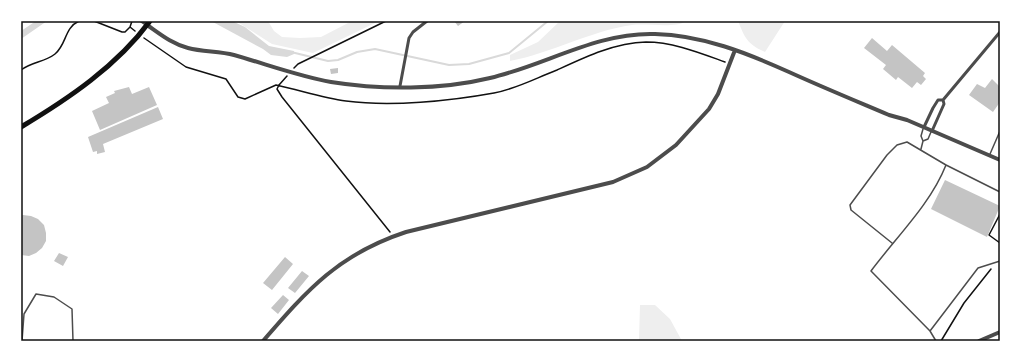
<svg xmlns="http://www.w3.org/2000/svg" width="1021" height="362" font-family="'Source Sans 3',sans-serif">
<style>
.green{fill:#eee}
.water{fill:#d9d9d9}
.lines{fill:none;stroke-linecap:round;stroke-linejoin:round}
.stream{stroke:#d9d9d9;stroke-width:2}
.building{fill:#c4c4c4}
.path{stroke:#111;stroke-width:1.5}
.service{stroke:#4c4c4c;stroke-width:1.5}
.minor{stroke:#4c4c4c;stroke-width:3}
.tertiary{stroke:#4c4c4c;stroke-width:4}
.primary{stroke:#111;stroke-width:5}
.neatline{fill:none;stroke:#111;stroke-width:1.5}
</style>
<rect width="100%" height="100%" fill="#fff"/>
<!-- green -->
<path class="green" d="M236,21H268L274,31L282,37L300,38L321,37L352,21H379L313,53L272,44Z
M560,21H686C674,29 648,23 632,25C590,31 552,53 510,61V55L538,42Z
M738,21H785L765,52C747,44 745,38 738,21Z
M640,305H655L670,319L682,341H639Z"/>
<!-- water -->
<path class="water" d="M36,21H47L21,39V31Z
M211,21H232L245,27L269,46L294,51V54L287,57L271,55L263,49Z"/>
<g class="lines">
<!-- stream -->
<path class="stream" d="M291,52L328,61L338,60L357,52L375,49L449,65L469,64L509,53L548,21"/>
</g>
<!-- building -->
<path class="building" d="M454,21H465L458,26Z
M872,38L887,51L892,45L925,73L923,76L926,79L921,85L917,82L912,88L898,77L896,80L883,69L886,65L864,48Z
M338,68V73L331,74L330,69Z
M992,79L1000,87V102L993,112L969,95L977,84L985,88Z
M129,87L132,94L149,87L157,105L100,130L92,111L109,103L106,97L115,93L114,91Z
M158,107L163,119L103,144L105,152L97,154V151L93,152L88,137Z
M945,180L1000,206L987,237L931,209Z
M23,215L31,216L38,219L44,225L46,233V241L42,248L36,253L29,256L21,255V216Z
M59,253L68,257L63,266L54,261Z
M285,257L293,264L272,290L263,283Z
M302,271L309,276L295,293L288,288Z
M283,295L289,300L278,314L271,308Z"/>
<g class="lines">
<!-- path -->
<path class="path" d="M94,21L122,32H125L130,27L132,21
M130,27L135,31
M144,38L186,67L226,79L238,97L245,99L276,85C300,90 322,98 346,101C391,107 450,101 494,93C516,89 536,78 557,70C585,57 614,43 646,42C673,42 700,53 725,62
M294,68L298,64L386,21
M21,70C31,62 45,62 55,54C67,44 64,28 79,21
M279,85L277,89L282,97L390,232
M279,85L287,76
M1000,214L989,235L1000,243
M941,341L964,303L991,269"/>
<!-- service -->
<path class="service" d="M923,129L921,136L923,141L928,139L931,132
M921,149L923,141
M990,154L1000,131
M946,165L1000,192
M892,243L851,210L850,205L887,155L897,145L907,142L946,165C930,205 897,236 871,271L930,331L936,341
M930,331L978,268L1000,261
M22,341L24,314L36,294L54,297L72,309L73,341"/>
<!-- minor -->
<path class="minor" d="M141,21L147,25
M400,86L409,38L413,32L427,21
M943,100L1000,32
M924,127L933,108L938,100H943L944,104L932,131"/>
<!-- tertiary -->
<path class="tertiary" d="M147,25C160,34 172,44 188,48C203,52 219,51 234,55C266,64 298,76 331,82C381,90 441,90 490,78C546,65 597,32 655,34C702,35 747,53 789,72C822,87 856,101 889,115L907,120L1000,160
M263,341C308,289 339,254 406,232L613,182L647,167L676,145L709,109L718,94L735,50
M979,341L1000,332"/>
<!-- primary -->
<path class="primary" d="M21,127C68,99 117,66 150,21"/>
</g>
<!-- border -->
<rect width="1021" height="362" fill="none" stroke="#ffffff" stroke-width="44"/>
<rect x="22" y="22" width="977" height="318" class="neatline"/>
</svg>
